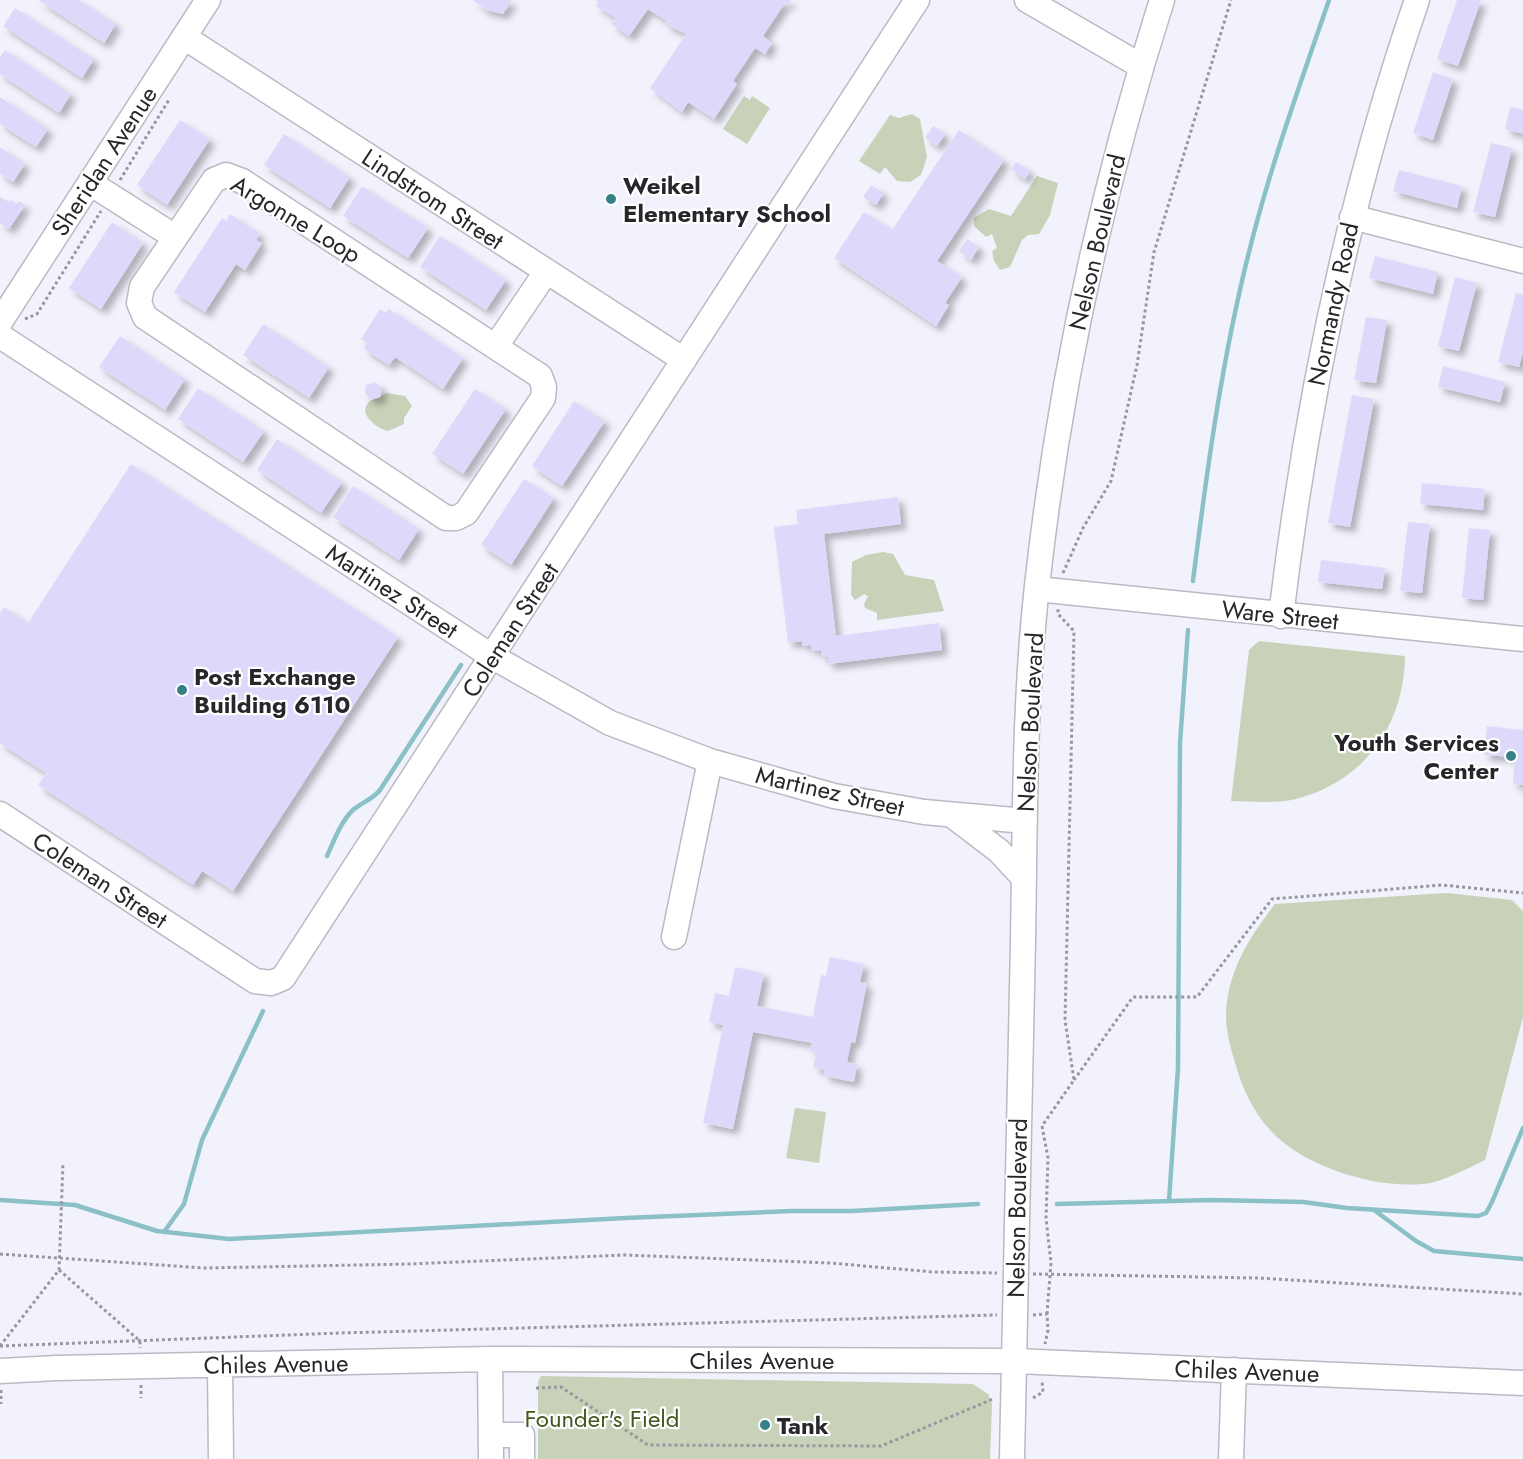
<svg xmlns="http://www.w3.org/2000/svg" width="1523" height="1459" font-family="Jost,sans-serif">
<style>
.green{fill:#c8d2b8}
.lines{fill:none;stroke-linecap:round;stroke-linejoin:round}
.stream{stroke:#8bc0c7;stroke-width:4.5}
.building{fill:#ded9fa;filter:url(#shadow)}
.minor-casing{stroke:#b9bac3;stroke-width:27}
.path{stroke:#97989f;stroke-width:3;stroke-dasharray:3 3;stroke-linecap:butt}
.minor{stroke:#fff;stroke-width:24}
.poi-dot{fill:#388087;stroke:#fff;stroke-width:2}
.labels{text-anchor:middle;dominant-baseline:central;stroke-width:4.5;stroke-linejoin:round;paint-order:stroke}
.street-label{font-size:24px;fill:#27272b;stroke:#fff}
.poi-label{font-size:24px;font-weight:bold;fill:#27272b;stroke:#fff;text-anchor:start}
.park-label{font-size:24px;fill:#45571d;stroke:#fff}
</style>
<defs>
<filter id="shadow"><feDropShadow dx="5.5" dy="5.5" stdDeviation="3" flood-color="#0004"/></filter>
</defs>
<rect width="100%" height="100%" fill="#f1f2fc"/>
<!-- green -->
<path class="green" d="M744,96L750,100L752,96L770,108L747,144L723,129Z
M912,114L920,119L927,157L921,175L910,182L897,181L885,167L880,174L859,161L890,115L899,118Z
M1037,176L1058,183L1050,215L1039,234L1028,235L1022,240L1010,267L1000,270L994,261L992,251L997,248L992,234L986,237L974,226V218L989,209L1011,216Z
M386,393L405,396L412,406L404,418V424L388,431C374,427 354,411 373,399C378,396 382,397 386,393Z
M883,552L893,554L905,575L934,580L944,611L877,620V613L865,608L864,604L868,596L864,594L855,600L851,595L852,562L866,555Z
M1259,641L1405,656C1404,725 1365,781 1296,799C1276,804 1251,801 1231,801L1249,650Z
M1447,893L1512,900L1523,911V1017L1485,1160C1468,1168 1449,1179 1430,1183C1381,1191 1305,1168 1271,1131C1252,1111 1241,1085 1234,1059C1228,1039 1224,1021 1227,1001C1233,962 1252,934 1275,904Z
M795,1108L826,1112L819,1163L786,1158Z
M541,1376L973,1384L988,1394L992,1404L990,1459H538V1382Z"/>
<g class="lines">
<!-- stream -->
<path class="stream" d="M1193,581C1207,469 1222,358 1250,248C1271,164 1301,82 1329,0
M327,856C334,841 341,821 353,810C362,802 372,800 380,790L461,665
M0,1200L75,1205L157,1231L229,1239L625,1218L791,1211H852L978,1204
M1169,1201L1178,1068L1180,743L1188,630
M1057,1204L1211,1200L1303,1202L1347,1208L1478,1216L1486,1213L1492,1202L1523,1128
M1374,1210L1416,1241L1434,1251L1523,1259
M164,1232L184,1204L202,1140L263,1011"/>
</g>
<!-- building -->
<path class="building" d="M38,0H79L116,24L104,43Z
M473,0H512L503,14L486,10Z
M595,0H791L788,5L785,3L763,36L772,43L765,54L755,48L733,81L737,84L714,119L688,102L682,112L650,88L686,34L665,24L667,21L648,9L629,36L611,24L616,18L596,6L598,2Z
M1457,0H1481L1458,66L1437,59Z
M15,8L94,59L82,78L3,26Z
M5,50L71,94L59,113L0,74V57Z
M1433,72L1453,79L1433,140L1413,133Z
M0,97L48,129L36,147L0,124Z
M1510,107L1523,110V134L1505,129Z
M180,120L210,139L167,205L137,185Z
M933,126L945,134L937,146L925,138Z
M959,130L1004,160L937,261L962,277L945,303L949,305L936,326L834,258L864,212L892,230Z
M284,134L350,177L330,208L264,165Z
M1491,143L1512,148L1495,217L1473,212Z
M0,147L25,164L13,182L0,174Z
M1016,162L1030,171L1025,179L1011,169Z
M1399,170L1462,186L1457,208L1393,191Z
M871,185L884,193L876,205L863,197Z
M362,186L428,228L408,258L343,216Z
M0,197L9,202L11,200L17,204L19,201L25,205L9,229L0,223Z
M230,214L260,234L256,240L262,243L245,270L236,264L205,312L174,292L222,218L226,221Z
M112,222L143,243L101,309L69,288Z
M440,236L506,280L486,310L420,267Z
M967,239L979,247L971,260L959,251Z
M1375,256L1438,272L1433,294L1369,278Z
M1455,277L1477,283L1459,351L1438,346Z
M1516,293L1523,295V352L1519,367L1498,362Z
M380,309L386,313L389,309L463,358L443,389L395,357L389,365L364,349L367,343L361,339Z
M1366,317L1387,320L1376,383L1354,380Z
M263,324L329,367L309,398L243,355Z
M120,336L185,379L165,410L99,367Z
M1443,366L1505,382L1500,402L1438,387Z
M375,382L382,388L380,397L371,400L365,393L366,385Z
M198,388L264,431L243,462L178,419Z
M475,389L506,409L463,474L432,454Z
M1352,395L1374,399L1350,527L1328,523Z
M574,401L605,421L562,486L532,466Z
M277,439L342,482L321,513L257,470Z
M131,464L398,637L233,891L202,871L193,885L38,785L46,773L0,743V613L4,607L28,623Z
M524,479L554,498L511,565L481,545Z
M1422,483L1485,489L1483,510L1420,504Z
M353,486L419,529L399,560L333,517Z
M898,497L901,524L824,534L836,636L939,623L942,650L828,664V657H822L821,650L812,651L811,645L802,646V641L788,643L774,527L798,524L796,510Z
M1408,522L1430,524L1422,593L1400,591Z
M1469,528L1490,530L1483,600L1462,598Z
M1321,560L1385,568L1382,589L1318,582Z
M1487,726L1523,730V785L1513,784L1515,757L1484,755Z
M830,957L864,964L860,982L867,983L855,1043L851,1042L847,1062L857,1064L854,1082L824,1076L825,1070L813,1067L817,1053L810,1051L812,1043L753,1032L733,1129L703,1123L723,1025L709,1022L715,993L729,996L735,967L764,973L757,1006L813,1017L821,975L826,976Z"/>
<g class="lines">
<!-- minor casing -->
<g class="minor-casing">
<path id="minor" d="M1027,0L1141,66
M184,37L684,360
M226,175L242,181L540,376L544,387L543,398L466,513L456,518H446L145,317L139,303L142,287L214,180Z
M90,183L175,237
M1352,217L1523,261
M0,322L208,0
M0,336L493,657L610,723L710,761L834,796L924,812L1025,821
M496,346L546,272
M1037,589L1523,639
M1281,616C1306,406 1348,200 1417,0
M0,814L255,981L271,983L283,978L917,0
M953,816L999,851L1024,878
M674,937L710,761
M490,1359L491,1459
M220,1366L221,1459
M0,1371L57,1368L490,1359L1014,1361L1523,1383
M491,1435H522V1459
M1012,1459C1015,1286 1019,1113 1023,941C1025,823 1024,703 1037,586C1059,386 1101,191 1162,0
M1231,1459L1234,1370"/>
</g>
<!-- path -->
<path class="path" d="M120,180L170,98
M25,319L37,314L101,211
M1063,573L1083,528L1111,481L1137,365L1154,252L1231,0
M1074,1080L1133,997H1197L1272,899L1442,885L1523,893
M0,1254L204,1268L410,1264L625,1255L830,1263L933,1272L997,1273
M59,1270L140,1341V1348
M1033,1274L1258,1278L1523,1294
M1047,1314L1051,1263L1046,1218L1048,1158L1042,1126L1074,1080L1065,1020L1074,631L1058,614V609
M1033,1315L1047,1314L1048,1330L1045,1344
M0,1346L340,1333L997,1315
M0,1346L59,1270L63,1163
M141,1385V1398
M536,1388L561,1387L648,1445L881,1446L993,1399
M1,1390V1404
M1033,1398L1043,1392L1042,1381"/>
<!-- minor -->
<use href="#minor" class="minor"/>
</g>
<!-- markers -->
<g class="poi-dot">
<circle cx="611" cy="199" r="6"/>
<circle cx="182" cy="690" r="6"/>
<circle cx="1511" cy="756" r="6"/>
<circle cx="765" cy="1425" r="6"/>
</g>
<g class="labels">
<!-- street labels -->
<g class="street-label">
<text transform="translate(104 161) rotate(-57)">Sheridan Avenue</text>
<text transform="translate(433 199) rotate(33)">Lindstrom Street</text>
<text transform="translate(296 219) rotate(31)">Argonne Loop</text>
<text transform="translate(1097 242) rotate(-77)">Nelson Boulevard</text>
<text transform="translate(1333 304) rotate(-78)">Normandy Road</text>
<text transform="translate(392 591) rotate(33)">Martinez Street</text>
<text transform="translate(1280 615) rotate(6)">Ware Street</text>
<text transform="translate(510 630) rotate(-57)">Coleman Street</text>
<text transform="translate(1030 722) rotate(-87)">Nelson Boulevard</text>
<text transform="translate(830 791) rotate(13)">Martinez Street</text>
<text transform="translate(100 880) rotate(33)">Coleman Street</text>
<text transform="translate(1017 1208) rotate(-89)">Nelson Boulevard</text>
<text x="762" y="1360">Chiles Avenue</text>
<text transform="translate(276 1364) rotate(-1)">Chiles Avenue</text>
<text transform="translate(1247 1371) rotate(2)">Chiles Avenue</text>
</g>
<!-- poi labels -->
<g class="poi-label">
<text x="623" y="185">Weikel<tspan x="623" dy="28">Elementary School</tspan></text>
<text x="194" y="676">Post Exchange<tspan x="194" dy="28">Building 6110</tspan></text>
<text x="1499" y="742" text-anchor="end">Youth Services<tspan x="1499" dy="28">Center</tspan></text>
<text x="777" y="1425">Tank</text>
</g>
<!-- park labels -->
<g class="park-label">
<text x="602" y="1418">Founder's Field</text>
</g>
</g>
</svg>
